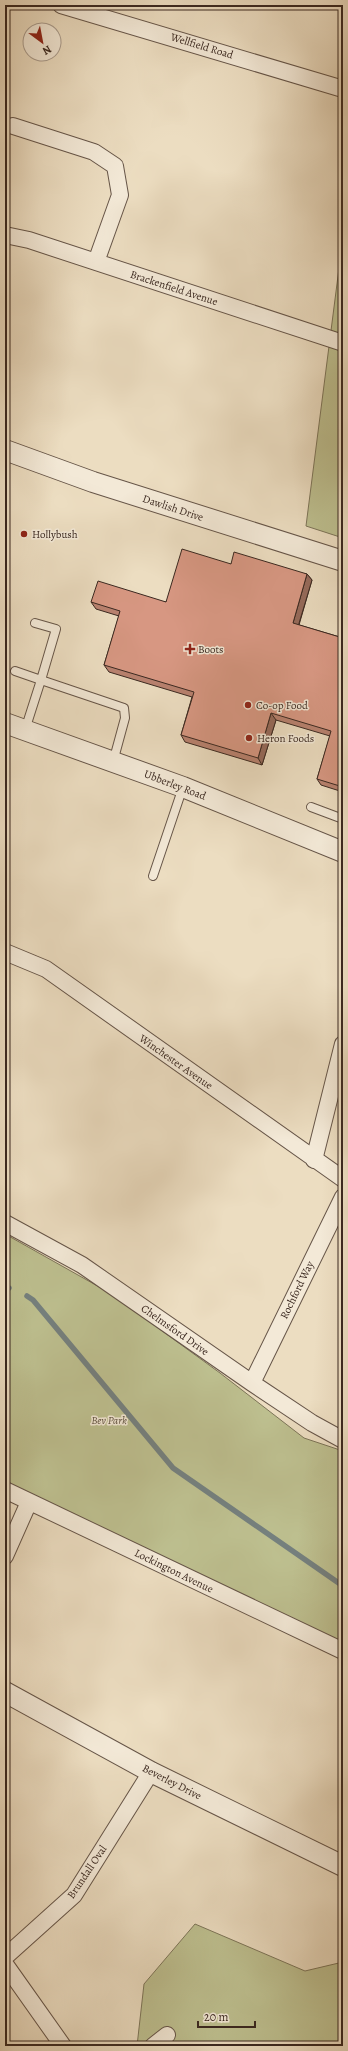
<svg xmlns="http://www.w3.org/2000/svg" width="348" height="2051" font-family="Alegreya,serif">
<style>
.green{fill:#bdbf8f;stroke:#7c7458}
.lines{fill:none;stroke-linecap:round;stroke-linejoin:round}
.stream{stroke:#75807e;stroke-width:5.5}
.service-casing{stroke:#665548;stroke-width:10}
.minor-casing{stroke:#665548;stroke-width:18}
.tertiary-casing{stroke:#665548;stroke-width:22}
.service{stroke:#f3e9d7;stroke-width:8}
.minor{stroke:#f3e9d7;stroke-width:16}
.tertiary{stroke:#f3e9d7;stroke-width:20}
.wall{fill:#b98270;stroke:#3a2820}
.shaded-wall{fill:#966a5b;stroke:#3a2820}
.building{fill:#d79782;stroke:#3a2820}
.poi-dot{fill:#8f2418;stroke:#f3e9d7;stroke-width:1.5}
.labels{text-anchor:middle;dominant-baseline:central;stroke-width:3;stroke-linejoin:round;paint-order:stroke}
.street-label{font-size:11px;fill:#3a2820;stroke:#f3e9d7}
.poi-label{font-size:11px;fill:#3a2820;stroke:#f3e9d7;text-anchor:start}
.park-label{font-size:11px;font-style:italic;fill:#5b4e3c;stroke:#f3e9d7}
</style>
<rect width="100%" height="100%" fill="#ecddc1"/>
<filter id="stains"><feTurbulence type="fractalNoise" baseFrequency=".005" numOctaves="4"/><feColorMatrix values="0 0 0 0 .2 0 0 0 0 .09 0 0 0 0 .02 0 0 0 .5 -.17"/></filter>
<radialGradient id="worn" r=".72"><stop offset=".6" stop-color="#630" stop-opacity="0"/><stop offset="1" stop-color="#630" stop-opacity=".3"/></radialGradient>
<!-- green -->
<path class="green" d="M343,237V538L306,526Z
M5,1234L110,1293L220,1373L304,1438L343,1451V1644L5,1485Z
M195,1924L305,1971L343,1962V2046H137L144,1984Z"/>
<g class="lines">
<!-- stream -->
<path class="stream" d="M5,1286L9,1288
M27,1296L33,1300L173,1468L343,1586"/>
<!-- service casing -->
<g class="service-casing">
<path id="service" d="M15,671L41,680L56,629L35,623
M25,730L41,680L124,708L125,718L113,762
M311,807L343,819
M153,876L183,787"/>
</g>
<!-- minor casing -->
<g class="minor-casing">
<path id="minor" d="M61,5L343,89
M13,126L94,152L115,166L120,195L96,262
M5,235L29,240L343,343
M5,952L46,969L343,1179
M314,1160L343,1044
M5,1223L82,1265L252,1383L312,1423L343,1440
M252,1383L343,1197
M5,1490L343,1651
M5,1556L29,1502
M5,1957L74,1895L151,1772
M5,1964L63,2046
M153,2046L167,2035"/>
</g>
<!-- tertiary casing -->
<g class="tertiary-casing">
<path id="tertiary" d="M5,450L93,482L343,561
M5,723L183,787L343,852
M5,1692L151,1772L343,1866"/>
</g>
<!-- service -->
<use href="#service" class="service"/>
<!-- minor -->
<use href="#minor" class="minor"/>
<!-- tertiary -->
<use href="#tertiary" class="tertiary"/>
</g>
<!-- wall -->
<path class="wall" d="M231,564L307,574L312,580L299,625L343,638V792L321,785L317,779L330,736L276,720L262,765L185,742L181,735L192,697L109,672L104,665L119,616L96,609L91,602H166Z"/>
<!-- shaded-wall -->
<path class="shaded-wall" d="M307,574L312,580L297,630L293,623Z
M271,713L276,720L262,765L258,758Z"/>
<!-- building -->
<path class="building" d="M182,549L231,564L234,552L307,574L293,623L343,638V787L317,779L331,731L271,713L258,758L181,735L194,692L104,665L120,611L91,602L98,581L166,602Z"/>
<!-- markers -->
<g class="poi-dot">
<circle cx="24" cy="534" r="4"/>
<path d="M188 643h4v4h4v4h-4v4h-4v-4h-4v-4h4z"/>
<circle cx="248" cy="705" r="4"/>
<circle cx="249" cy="738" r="4"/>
</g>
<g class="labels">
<!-- street labels -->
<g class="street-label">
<text transform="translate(202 46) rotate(17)">Wellfield Road</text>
<text transform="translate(174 288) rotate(18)">Brackenfield Avenue</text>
<text transform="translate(173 508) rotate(18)">Dawlish Drive</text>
<text transform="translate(175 785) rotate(21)">Ubberley Road</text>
<text transform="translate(176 1062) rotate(35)">Winchester Avenue</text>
<text transform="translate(297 1290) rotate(-64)">Rochford Way</text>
<text transform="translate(175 1330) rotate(35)">Chelmsford Drive</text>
<text transform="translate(174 1571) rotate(26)">Lockington Avenue</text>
<text transform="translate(172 1782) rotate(27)">Beverley Drive</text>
<text transform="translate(87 1872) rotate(-56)">Brundall Oval</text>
</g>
<!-- poi labels -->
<g class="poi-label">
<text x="32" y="534">Hollybush</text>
<text x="198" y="649">Boots</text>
<text x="256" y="705">Co-op Food</text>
<text x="257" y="738">Heron Foods</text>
</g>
<!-- park labels -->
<g class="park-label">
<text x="109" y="1420">Bev Park</text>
</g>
</g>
<!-- margin -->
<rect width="348" height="2051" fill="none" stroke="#ecddc1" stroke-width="20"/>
<rect x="6" y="6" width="336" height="2039" fill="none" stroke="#3a2820" stroke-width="2"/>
<rect x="10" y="10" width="328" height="2031" fill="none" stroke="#3a2820"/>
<!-- north arrow -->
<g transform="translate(42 42) rotate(148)"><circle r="19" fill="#f3e9d7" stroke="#a99c8e"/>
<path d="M0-3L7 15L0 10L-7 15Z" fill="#8f2418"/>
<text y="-6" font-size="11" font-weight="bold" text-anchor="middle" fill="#3a2820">N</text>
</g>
<!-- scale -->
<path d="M198 2021v6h57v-6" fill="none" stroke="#3a2820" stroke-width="2"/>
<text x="204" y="2021" font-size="12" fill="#3a2820" stroke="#f3e9d7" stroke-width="3" paint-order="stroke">20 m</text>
<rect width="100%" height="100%" filter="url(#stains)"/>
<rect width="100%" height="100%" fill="url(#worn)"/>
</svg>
